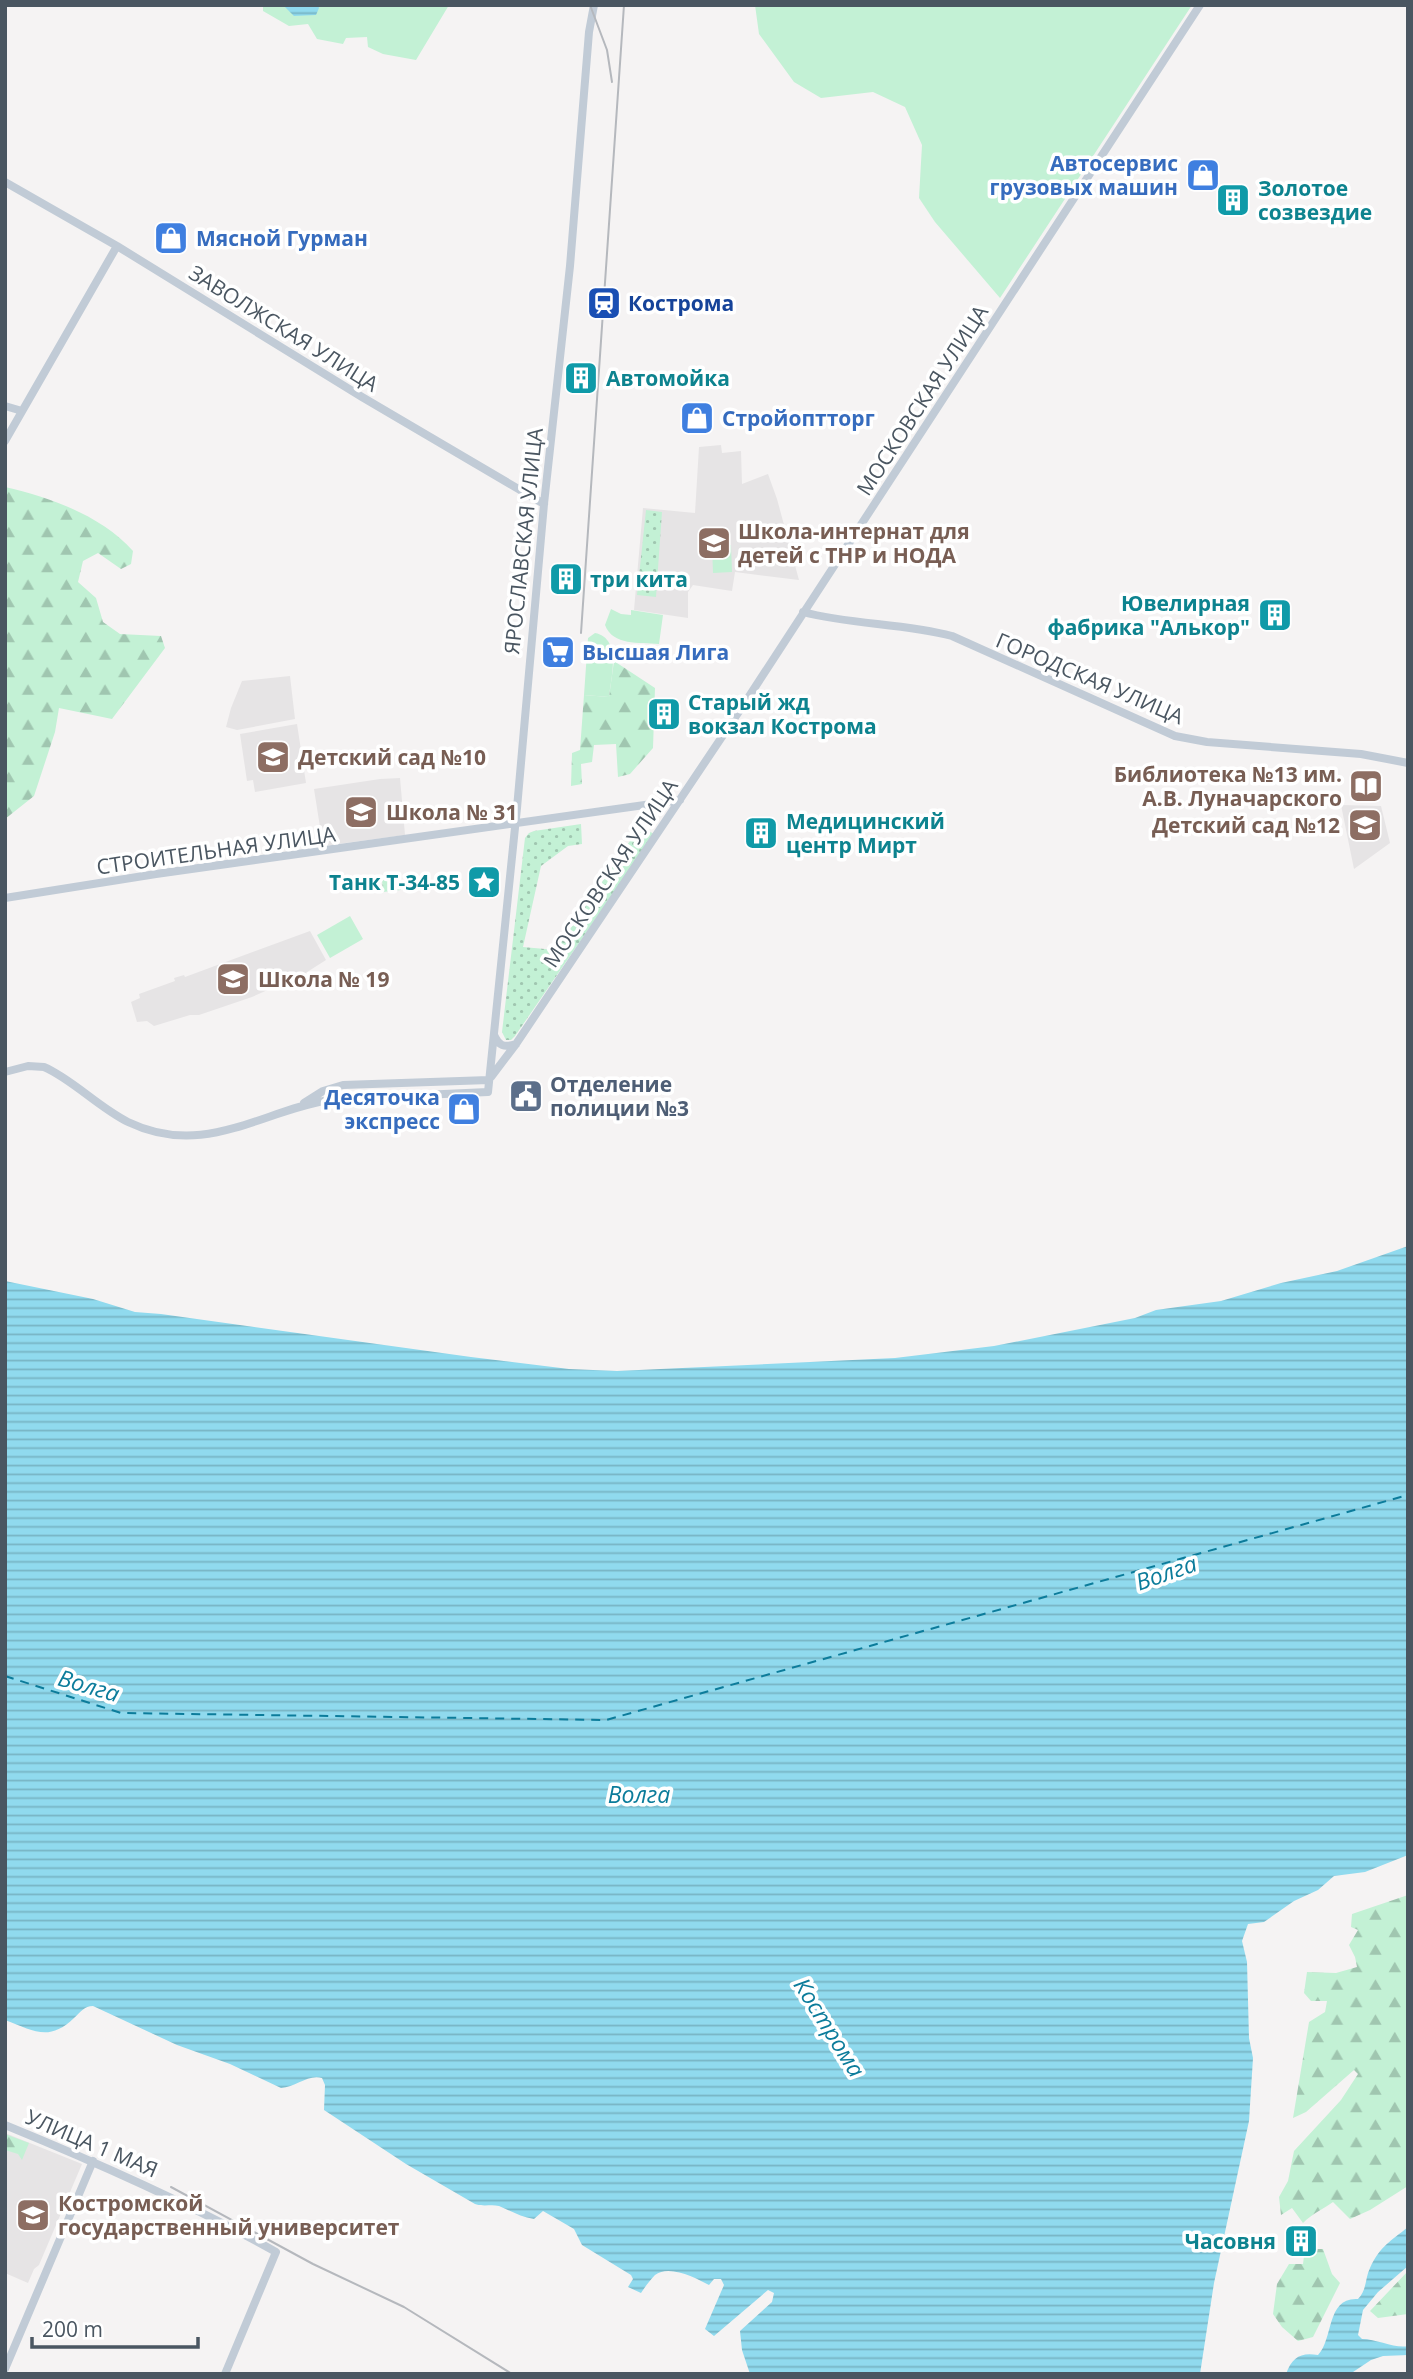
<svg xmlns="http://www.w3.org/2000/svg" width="1413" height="2379" font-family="'Open Sans',sans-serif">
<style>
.education{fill:#e6e4e5}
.grass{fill:#c3f1d5}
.forest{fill:url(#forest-firs)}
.park{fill:url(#park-dots)}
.water{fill:url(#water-rules)}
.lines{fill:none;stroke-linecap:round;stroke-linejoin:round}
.ferry{stroke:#0c7c9b;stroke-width:2;stroke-dasharray:9 7;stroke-linecap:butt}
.secondary{stroke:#c1cbd6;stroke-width:8}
.rail{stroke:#b5b8bd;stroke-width:2}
.labels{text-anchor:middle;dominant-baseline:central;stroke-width:7;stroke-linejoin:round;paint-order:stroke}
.shop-label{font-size:21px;font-weight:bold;fill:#366cbe;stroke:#fff;text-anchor:start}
.culture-label{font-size:21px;font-weight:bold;fill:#0d838f;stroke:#fff;text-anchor:start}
.transit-label{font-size:21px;font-weight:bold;fill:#164399;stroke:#fff;text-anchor:start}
.street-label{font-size:21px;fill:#4a5661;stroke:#fff}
.education-label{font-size:21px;font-weight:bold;fill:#785e54;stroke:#fff;text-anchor:start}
.service-label{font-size:21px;font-weight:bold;fill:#4e5e75;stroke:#fff;text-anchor:start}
.water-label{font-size:23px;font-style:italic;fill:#0c7c9b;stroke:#fff}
</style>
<defs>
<pattern id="forest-firs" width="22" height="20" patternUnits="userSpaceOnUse" patternTransform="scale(1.75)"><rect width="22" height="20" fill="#c3f1d5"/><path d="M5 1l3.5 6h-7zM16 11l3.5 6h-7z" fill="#a0c6b0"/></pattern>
<pattern id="park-dots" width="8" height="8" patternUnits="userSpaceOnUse" patternTransform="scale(1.75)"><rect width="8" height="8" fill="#c3f1d5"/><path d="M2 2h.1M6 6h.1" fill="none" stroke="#a0c6b0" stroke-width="1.8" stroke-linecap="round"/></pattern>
<pattern id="water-rules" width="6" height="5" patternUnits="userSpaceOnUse" patternTransform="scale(1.75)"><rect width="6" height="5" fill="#90daee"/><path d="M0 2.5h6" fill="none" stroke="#78b4c4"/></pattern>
</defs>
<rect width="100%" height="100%" fill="#f5f3f3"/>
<!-- education -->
<path class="education" d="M721,445L722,453L741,451L742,484L768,474L777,499L799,580L735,572L732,591L693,585L688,592V618L634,610L643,508L695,513L699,447Z
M290,676L295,719L237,730L226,727L231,708L242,681Z
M297,724L306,783L255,792L253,780L247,781L240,734Z
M400,778L405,835L323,846L314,789L380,779Z
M1341,805L1381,806L1390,843L1354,869Z
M310,931L326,960L304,974L252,997L199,1015H190L154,1026L147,1021L137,1022L131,1002L140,998L139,994L175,981L174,978L184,975L185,977Z
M5,2133L82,2164L39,2265L34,2269L28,2283L5,2273Z"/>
<!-- grass -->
<path class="grass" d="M263,5H449L416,60L383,54L368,47L367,37L346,38L343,44L317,39L308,24L289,26L263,11Z
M755,5H1192L1000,298L935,222L919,198L922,145L905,107L873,92L821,98L794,82L759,34Z
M712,545H731L732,572L713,573Z
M611,609L621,614L631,615V610L663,615L659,644C639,642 613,646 605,625Z
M595,633C622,638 611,678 609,697L584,695L588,638Z
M350,916L363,939L330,958L317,935Z"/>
<!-- forest -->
<path class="forest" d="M5,487C50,497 102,516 133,551L131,564L121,569L98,553L83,561L78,582L96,598L103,622L120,634L161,636L165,648L112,719L59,708L55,732L34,796L5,819Z
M614,661L655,688L653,748L630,774L618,777L616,744L594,745L592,762L581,764L582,784L571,786L572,753L580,750L584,695L609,697Z
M1408,1895V2186L1370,2210L1350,2219L1333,2202C1322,2210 1313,2213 1303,2223L1292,2208L1281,2215L1279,2197L1288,2181L1294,2151L1341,2100L1358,2074L1354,2070L1306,2112L1293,2118L1309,2022L1325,2012L1327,2001H1311L1304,1993L1307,1972L1336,1973L1357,1967L1355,1957L1349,1945L1358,1930L1351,1927L1352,1914Z
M5,2134L29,2143L22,2160L18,2154L5,2150Z
M1313,2249H1323L1332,2274L1340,2283L1313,2337L1298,2341L1282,2327L1273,2314L1277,2284L1289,2264H1303L1304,2256Z
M1408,2271V2314L1378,2318L1370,2311Z"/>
<!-- park -->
<path class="park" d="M646,510L662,512L656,597L637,595Z
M581,824L582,844L568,846L541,866L523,947L556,950L640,826L654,834L515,1036L511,1040H506L502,1032L525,838L529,833L534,831Z
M399,878L401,890L383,892L382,880Z"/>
<!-- water -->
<path class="water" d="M283,5H318L319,8L316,15L294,16Z
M1408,1246V1855L1365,1872L1334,1876L1318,1890L1294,1901L1264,1922L1248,1924L1242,1941L1247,1962L1249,2038L1253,2058L1249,2121L1214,2283L1200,2374H750L742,2350L740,2331L772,2302L774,2293L768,2290L714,2336L705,2329L724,2285L721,2279H714L709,2285C696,2278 669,2264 655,2275C650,2280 645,2287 641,2293L628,2287L633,2279L631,2275L582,2245L574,2229L543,2211L534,2219C521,2217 511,2211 499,2206C491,2204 484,2207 475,2204L406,2164L324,2110L325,2085L322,2078C308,2074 296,2087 281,2088L230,2064L177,2045L93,2006C84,2006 81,2012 74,2018C49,2042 34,2031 5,2020V1281L93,1299L135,1312L161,1314L471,1357L569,1369L617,1371L895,1358L994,1346L1135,1318L1156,1310L1221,1301L1281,1283L1337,1271Z
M1408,2227V2266L1378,2292L1363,2310L1358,2335L1362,2339C1377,2339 1396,2349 1408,2346V2355L1383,2356L1371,2360L1350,2374H1286C1292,2357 1301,2352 1318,2355C1334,2338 1326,2297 1358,2299C1367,2290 1365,2278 1370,2268C1380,2246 1391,2241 1408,2227Z"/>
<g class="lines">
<!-- ferry -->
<path class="ferry" d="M5,1676L121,1713L606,1720L1408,1495"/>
<!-- secondary -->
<path class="secondary" d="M5,182L117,246L362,397L544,504
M5,406L22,411
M5,441L117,246
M803,612C852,625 903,623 952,636L1175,736L1207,742L1361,754L1408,763
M5,898L156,874L680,800
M494,1035C499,1046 504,1048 516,1044
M5,1072L28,1066L44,1067C72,1079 98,1107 128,1122C205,1159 261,1110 334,1099L488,1092L517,808L544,504L570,266L589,32L594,5
M491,1077L516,1044L746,701L1200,5
M304,1103L323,1091L343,1085L489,1080
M5,2125C98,2163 189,2203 276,2252L225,2374
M5,2369L93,2161"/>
<!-- rail -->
<path class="rail" d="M590,5L607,50L612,82
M581,633L624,5
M171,2187L313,2264L404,2307L512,2374"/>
</g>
<!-- icons -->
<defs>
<g id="shop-square" transform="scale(1.75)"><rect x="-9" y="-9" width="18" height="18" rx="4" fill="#3f7fe0" stroke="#fff"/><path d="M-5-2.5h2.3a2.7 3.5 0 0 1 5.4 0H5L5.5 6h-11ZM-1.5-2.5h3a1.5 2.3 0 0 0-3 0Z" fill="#fff"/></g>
<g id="building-square" transform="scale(1.75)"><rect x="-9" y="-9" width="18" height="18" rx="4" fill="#0f9aa8" stroke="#fff"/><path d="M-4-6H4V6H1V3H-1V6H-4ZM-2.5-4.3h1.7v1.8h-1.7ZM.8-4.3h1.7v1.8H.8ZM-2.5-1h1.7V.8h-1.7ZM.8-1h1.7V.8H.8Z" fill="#fff"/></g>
<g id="station-square" transform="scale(1.75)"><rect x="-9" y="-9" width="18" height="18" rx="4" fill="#1a4fb4" stroke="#fff"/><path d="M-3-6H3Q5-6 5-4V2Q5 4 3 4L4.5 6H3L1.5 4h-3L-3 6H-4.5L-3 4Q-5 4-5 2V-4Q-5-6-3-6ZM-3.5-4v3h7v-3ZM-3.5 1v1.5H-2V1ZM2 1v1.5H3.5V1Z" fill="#fff"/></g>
<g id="school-square" transform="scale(1.75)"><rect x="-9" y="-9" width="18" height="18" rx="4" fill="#8d6e63" stroke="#fff"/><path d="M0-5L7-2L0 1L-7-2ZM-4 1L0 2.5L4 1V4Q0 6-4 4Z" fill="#fff"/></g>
<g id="supermarket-square" transform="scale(1.75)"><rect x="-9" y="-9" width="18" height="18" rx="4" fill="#3f7fe0" stroke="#fff"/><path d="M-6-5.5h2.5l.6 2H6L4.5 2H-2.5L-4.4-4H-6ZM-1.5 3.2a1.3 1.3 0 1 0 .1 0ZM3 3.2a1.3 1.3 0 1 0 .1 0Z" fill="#fff"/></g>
<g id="library-square" transform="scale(1.75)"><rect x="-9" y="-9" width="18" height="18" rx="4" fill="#8d6e63" stroke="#fff"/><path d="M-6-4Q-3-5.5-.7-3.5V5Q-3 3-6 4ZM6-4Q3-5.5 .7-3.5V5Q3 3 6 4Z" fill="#fff"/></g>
<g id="sight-square" transform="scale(1.75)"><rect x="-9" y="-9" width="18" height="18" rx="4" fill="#0f9aa8" stroke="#fff"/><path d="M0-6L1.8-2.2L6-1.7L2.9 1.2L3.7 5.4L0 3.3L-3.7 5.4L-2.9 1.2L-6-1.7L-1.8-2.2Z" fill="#fff"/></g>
<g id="civic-square" transform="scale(1.75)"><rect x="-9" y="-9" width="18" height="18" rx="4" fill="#5c6f8a" stroke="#fff"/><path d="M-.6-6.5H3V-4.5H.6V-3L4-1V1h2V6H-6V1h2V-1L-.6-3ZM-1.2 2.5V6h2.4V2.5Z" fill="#fff"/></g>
<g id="university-square" transform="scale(1.75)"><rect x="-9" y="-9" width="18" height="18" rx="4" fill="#8d6e63" stroke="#fff"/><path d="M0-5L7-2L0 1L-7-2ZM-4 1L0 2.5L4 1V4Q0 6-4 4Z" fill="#fff"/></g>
</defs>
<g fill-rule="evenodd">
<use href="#shop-square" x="1203" y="175"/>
<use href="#building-square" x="1233" y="200"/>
<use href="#shop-square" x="171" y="238"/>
<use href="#station-square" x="604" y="303"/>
<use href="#building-square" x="581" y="378"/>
<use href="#shop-square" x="697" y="418"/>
<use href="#school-square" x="714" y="543"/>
<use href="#building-square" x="566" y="579"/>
<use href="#building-square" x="1275" y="615"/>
<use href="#supermarket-square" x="558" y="652"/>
<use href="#building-square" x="664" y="714"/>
<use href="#school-square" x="273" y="757"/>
<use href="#library-square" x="1366" y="786"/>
<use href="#school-square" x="361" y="812"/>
<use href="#school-square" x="1365" y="825"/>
<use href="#building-square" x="761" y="833"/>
<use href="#sight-square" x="484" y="882"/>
<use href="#school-square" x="233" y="979"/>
<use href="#civic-square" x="526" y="1096"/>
<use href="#shop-square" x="464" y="1109"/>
<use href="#university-square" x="33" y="2215"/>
<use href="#building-square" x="1301" y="2241"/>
</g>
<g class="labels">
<!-- shop labels -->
<g class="shop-label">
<text x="1178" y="163" text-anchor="end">Автосервис<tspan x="1178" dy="24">грузовых машин</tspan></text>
<text x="196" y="238">Мясной Гурман</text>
<text x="722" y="418">Стройоптторг</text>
<text x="582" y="652">Высшая Лига</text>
<text x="440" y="1097" text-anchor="end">Десяточка<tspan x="440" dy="24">экспресс</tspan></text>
</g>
<!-- culture labels -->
<g class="culture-label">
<text x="1258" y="188">Золотое<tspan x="1258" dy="24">созвездие</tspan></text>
<text x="606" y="378">Автомойка</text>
<text x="590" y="579">три кита</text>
<text x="1250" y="603" text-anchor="end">Ювелирная<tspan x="1250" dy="24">фабрика "Алькор"</tspan></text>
<text x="688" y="702">Старый жд<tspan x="688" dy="24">вокзал Кострома</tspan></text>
<text x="786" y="821">Медицинский<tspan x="786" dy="24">центр Мирт</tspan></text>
<text x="460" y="882" text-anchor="end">Танк Т-34-85</text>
<text x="1276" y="2241" text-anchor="end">Часовня</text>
</g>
<!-- transit labels -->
<g class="transit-label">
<text x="628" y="303">Кострома</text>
</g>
<!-- street labels -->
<g class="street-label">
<text transform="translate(284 328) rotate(32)">ЗАВОЛЖСКАЯ УЛИЦА</text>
<text transform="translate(922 400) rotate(-57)">МОСКОВСКАЯ УЛИЦА</text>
<text transform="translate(523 541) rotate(-84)">ЯРОСЛАВСКАЯ УЛИЦА</text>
<text transform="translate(1090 678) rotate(23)">ГОРОДСКАЯ УЛИЦА</text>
<text transform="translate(216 850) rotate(-8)">СТРОИТЕЛЬНАЯ УЛИЦА</text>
<text transform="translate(610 873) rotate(-56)">МОСКОВСКАЯ УЛИЦА</text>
<text transform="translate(92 2143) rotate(23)">УЛИЦА 1 МАЯ</text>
</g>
<!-- education labels -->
<g class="education-label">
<text x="738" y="531">Школа-интернат для<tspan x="738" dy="24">детей с ТНР и НОДА</tspan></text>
<text x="298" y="757">Детский сад №10</text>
<text x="1342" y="774" text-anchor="end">Библиотека №13 им.<tspan x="1342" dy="24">А.В. Луначарского</tspan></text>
<text x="386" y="812">Школа № 31</text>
<text x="1340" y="825" text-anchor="end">Детский сад №12</text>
<text x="258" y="979">Школа № 19</text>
<text x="58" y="2203">Костромской<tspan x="58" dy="24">государственный университет</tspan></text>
</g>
<!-- service labels -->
<g class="service-label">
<text x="550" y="1084">Отделение<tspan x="550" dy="24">полиции №3</tspan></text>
</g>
<!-- water labels -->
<g class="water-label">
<text transform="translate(1166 1572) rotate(-19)">Волга</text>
<text transform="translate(89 1685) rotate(16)">Волга</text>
<text x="639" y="1794">Волга</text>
<text transform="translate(830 2027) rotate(58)">Кострома</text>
</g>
</g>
<!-- border -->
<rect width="1413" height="2379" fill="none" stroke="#4a5661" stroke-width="14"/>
<!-- scale -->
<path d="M32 2337v10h166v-10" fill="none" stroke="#4a5661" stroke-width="3.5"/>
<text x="42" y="2337" font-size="21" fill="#4a5661" stroke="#ffffff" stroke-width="5" paint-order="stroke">200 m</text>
</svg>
